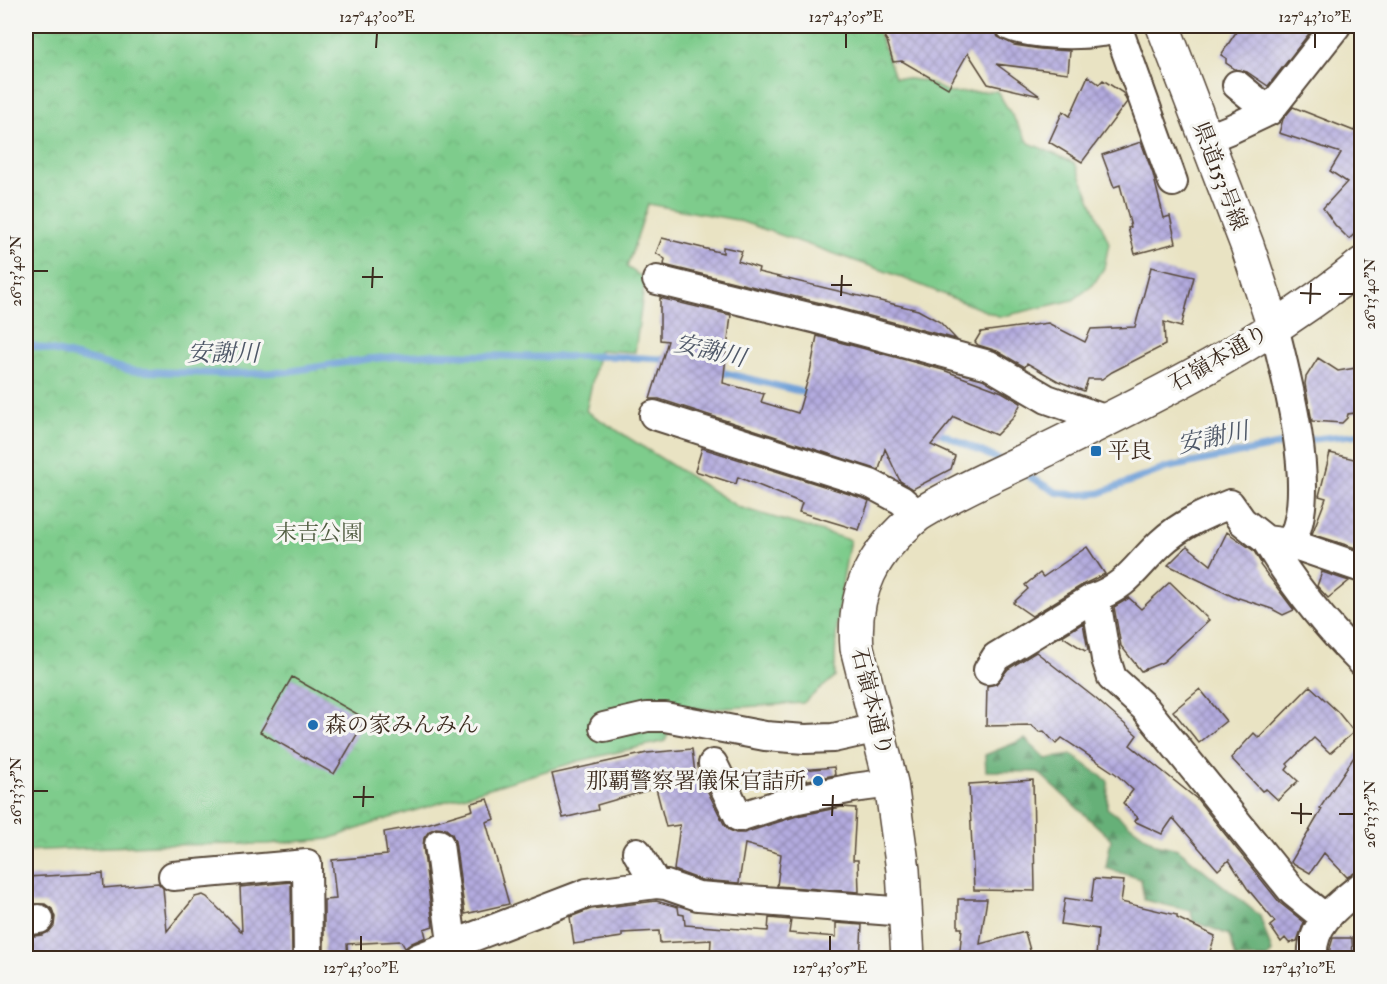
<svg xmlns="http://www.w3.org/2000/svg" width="1387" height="984" font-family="'IM FELL Double Pica','Noto Serif JP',serif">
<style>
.forest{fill:url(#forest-firs);stroke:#506d4b;stroke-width:1.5}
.park{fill:url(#park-crowns);stroke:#5c7b55;stroke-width:1.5}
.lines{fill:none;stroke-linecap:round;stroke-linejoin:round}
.stream{stroke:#6c9ed7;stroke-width:7}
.building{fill:url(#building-cross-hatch)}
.minor-casing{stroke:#554637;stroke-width:32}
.major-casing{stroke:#554637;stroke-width:36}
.minor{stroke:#fff;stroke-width:28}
.major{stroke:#fff;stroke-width:33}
.ticks{fill:none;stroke:#3b2a1e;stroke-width:2}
.poi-dot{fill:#1f6fb2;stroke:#f6f6f2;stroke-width:2}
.labels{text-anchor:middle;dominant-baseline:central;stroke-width:6;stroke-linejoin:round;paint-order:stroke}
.street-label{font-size:22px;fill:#3b2a1e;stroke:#f6f6f2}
.poi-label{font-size:22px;fill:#3b2a1e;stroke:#f6f6f2;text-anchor:start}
.park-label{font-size:22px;fill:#4f5b3f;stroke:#f6f6f2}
.water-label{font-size:24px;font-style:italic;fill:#4f5868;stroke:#f6f6f2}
.neatline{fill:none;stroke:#3b2a1e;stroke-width:2}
.ticks-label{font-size:15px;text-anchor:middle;fill:#3b2a1e}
</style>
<defs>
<pattern id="forest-firs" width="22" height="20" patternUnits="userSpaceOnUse" patternTransform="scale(1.5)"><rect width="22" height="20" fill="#66b078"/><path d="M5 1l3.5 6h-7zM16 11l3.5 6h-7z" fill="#558f62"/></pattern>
<pattern id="park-crowns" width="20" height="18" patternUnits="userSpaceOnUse" patternTransform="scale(1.5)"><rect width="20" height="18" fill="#7ecc8c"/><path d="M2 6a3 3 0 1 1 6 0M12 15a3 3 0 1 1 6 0" fill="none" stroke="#6eaf78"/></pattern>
<pattern id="building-cross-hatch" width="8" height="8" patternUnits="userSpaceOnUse" patternTransform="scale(1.5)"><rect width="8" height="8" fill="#b3abdf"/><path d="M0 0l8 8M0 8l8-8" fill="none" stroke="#938bb4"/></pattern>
</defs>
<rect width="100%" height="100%" fill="#f6f6f2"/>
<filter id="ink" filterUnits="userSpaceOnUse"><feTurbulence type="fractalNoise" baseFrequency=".0167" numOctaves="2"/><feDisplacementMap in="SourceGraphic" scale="12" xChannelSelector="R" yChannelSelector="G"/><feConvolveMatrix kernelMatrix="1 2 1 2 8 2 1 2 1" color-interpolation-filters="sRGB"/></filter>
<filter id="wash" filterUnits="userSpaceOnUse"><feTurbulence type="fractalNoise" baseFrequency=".008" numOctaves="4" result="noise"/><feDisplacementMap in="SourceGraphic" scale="24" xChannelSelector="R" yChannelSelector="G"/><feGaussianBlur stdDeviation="1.35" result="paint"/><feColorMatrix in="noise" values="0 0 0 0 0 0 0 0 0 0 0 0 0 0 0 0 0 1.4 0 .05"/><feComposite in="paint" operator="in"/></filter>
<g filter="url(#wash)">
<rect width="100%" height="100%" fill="#e9e3c3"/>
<!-- forest -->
<path class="forest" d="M1025,739L1046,759L1072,755L1108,781L1107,808L1156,844L1178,849L1260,916L1272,952L1268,958H1236L1229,935L1193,921L1191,911L1144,900L1141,879L1106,868L1111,839L1038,772L986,771L985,755Z"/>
<!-- park -->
<path class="park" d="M26,26H876L895,77L925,81L950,93L997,91L1029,143L1075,163L1109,243L1104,268L1093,285L1073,300L1000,317L893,274L737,220L648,204L627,267L645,279L635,352L599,350L586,411L738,507L850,540C841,585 834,630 835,677L803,703L679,711L665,741L579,761L380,821L329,839L268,844L153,845L26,851Z"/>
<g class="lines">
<!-- stream -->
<path class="stream" d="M26,344L133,371L232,374L285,372L368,359L428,354L534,357L608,356L660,359L671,361
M717,371L811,394
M934,430L1000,460
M1304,440L1362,434
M1023,473L1056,492L1074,495L1100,493L1166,468L1293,442"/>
</g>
<g id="blocks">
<!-- building -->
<path class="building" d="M878,26H985L994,29L998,37L1014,45L1040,49L1070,51L1068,73L996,64L1040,96L988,84L968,53L948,88L902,61L893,62L887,41Z
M1240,26H1315L1268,86L1247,72L1235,69L1226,63V58L1221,55Z
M1088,76L1099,84L1103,80L1123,93L1127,102L1082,162L1049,142L1063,111L1070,116Z
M1293,107L1354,131L1362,118V227L1349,239L1335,225L1323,208L1347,182L1330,171L1341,153L1279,133L1283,119Z
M1141,142L1153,174L1164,218L1170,216L1176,243L1135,254L1128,228L1131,227L1120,185L1114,187L1102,155Z
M662,238L723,253V247L742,251L738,261L759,268L758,272L918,310L940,322L956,339L821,303L664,265L665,259L656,253Z
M1151,267L1194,277L1181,327L1164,322L1165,345L1112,372L1102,379H1088L1084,391L1058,381L1027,363L1025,367L997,351L978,345L975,342L981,332L1048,323L1085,342L1091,329L1135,327Z
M660,298L731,315L723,383L764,394L761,402L798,413L810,372L817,336L943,370L1002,392L1021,403L1013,418L996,435L954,417L931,445L955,456L951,469L913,489L900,481L885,449L879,470L659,399H650L668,341L660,340Z
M1318,358L1338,371L1362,367V412L1348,414L1347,418L1342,423L1312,421L1305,384L1306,377Z
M702,448L865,499L869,501L859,530L799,512L802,503L738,477L736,484L695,471Z
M1330,453L1362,461V550L1312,534L1326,498L1319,496Z
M1227,532L1254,551L1261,563L1260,565L1294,610L1283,615L1272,609L1239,598L1238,599L1168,565L1187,546L1211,565Z
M1087,547L1105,574L1084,584L1032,616L1013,603L1028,589L1025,585L1040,573L1043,577Z
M1322,572L1349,581L1328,598L1317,586Z
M1170,582L1209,620L1163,662L1141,671L1121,646L1114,607L1129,598L1141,609Z
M1083,623L1088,650L1085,651L1062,636Z
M1036,652L1095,698L1137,735L1130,745L1197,799L1280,903L1304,922L1297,941L1289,943L1285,938L1281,942L1270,926L1275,922L1247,888L1229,860L1218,870L1173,818L1162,834L1134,821L1138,818L1123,803L1133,790L1116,774L1062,738L1056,744L1044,731L1039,732L1032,725L986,726L987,686L996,684L1008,669Z
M292,677L366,719L334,774L260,732Z
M1310,686L1337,711L1354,732L1330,753L1314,738L1287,764L1289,766L1286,770L1298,781L1278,800L1266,789L1262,791L1231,758L1254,733L1259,738Z
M1200,689L1226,721L1199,743L1173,711Z
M1362,745V870L1347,877L1324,853L1310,873L1291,862L1322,809L1320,808Z
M692,749L696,782L702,780L724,824L729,830L736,833H744L797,816L842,807L856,808L853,860H858L859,892L777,886L781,854L745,844L739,883L701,880L674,870L680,825L666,827L656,788L597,805L598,810L563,818L552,774L647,753Z
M834,767L835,775L803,781L802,770Z
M1033,780L1035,891L974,890L969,784Z
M488,799L495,819L486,822L509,904L465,914L455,841L452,834L446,829L436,828L429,831L424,838L423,846L433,926L424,929L426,937L412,943L405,948L401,941L347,944L348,958H324V900L336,899L332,860L387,855L384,832L427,824L473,810L471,803Z
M103,873L104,888L158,883L163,888L167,931L195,897L203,895L207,897L242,932L240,887L291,882L292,958H26V937L42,935L49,932L54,926L55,917L52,909L45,904H26V877Z
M1094,879L1124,881L1121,902L1177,915V918L1215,936L1208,958H1096L1098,929L1061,924L1065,898L1091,902Z
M958,899H987L980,944L1025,932L1031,954L1028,955L1029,958H950L949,953L960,950L962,928H958Z
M656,901L678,907L679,914L684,915L685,925L768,931L769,918L791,920L789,933L836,937V923L862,925L860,958H736L710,956L711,940L660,943L659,931L622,933V937L574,944L570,917L591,909Z
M1333,938H1352L1353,958H1329L1330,948Z"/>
</g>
</g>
<g filter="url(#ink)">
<use href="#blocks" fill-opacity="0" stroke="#554637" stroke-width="1.5"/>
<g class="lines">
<!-- minor casing -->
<g class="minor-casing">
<path id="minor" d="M1010,26C1032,35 1077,36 1101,32C1107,32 1114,28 1119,26
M1117,26L1173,182
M1237,85L1269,111L1336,26
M1206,139L1231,129L1269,111
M657,280L817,319L989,365L1047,399L1107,420
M1274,327C1287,379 1313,476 1297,527C1296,533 1292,538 1289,543
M654,415L871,484L901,500L918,515
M1266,540C1293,585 1325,625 1362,662
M988,670L996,657L1093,598
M604,727L647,717H665L765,736L805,739L833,738L878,728
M713,764L739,817L793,800L853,788L891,783
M439,844L454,958
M637,852L656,884
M173,876L307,864L308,958
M1325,918L1293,892L1145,708L1112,678L1106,659L1098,612L1093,598C1128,586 1136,566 1161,543C1180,525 1205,514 1230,504L1242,521L1266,540L1289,543L1362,568
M26,921L39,919
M418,958L587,893L656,884L666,885L698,896L906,912
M1313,958C1310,924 1338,905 1362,886"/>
</g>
<!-- major casing -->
<g class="major-casing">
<path id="major" d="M1163,26L1247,245L1274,327
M908,958L903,870L891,783L857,648C852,590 874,551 918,515C958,490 1002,472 1044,451C1154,397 1267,342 1362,264"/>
</g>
<!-- minor -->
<use href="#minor" class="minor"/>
<!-- major -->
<use href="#major" class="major"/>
</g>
</g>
<!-- ticks -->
<path class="ticks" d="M376,48L377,33M846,48V33M1315,48V33M33,271H48M362,277H383M831,285H852M372,288L373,267M1300,293L1321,294M1339,294H1354M841,296L842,275M1310,304L1311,283M33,791H48M353,797H374M822,805H843M363,807L364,786M1291,813L1312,814M1339,814H1354M832,816L833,795M1301,824V803M361,951V936M830,951V936M1299,951V936"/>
<!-- markers -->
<g class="poi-dot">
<rect x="1090" y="445" width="12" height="12" rx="3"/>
<circle cx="313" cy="725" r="6"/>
<circle cx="818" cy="781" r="6"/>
</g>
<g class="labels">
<!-- street labels -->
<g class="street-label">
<text transform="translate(1220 176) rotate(69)">県道153号線</text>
<text transform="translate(1219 358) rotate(-30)">石嶺本通り</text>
<text transform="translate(872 702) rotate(76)">石嶺本通り</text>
</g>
<!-- poi labels -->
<g class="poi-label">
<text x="1108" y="451">平良</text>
<text x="325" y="725">森の家みんみん</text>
<text x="806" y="781" text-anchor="end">那覇警察署儀保官詰所</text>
</g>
<!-- park labels -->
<g class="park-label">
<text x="319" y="533">末吉公園</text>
</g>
<!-- water labels -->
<g class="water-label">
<text transform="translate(710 351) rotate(13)">安謝川</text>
<text x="223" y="353">安謝川</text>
<text transform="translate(1213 438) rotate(-12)">安謝川</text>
</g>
</g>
<!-- margin -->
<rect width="1387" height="984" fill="none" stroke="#f6f6f2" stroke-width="66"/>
<rect x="33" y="33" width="1321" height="918" class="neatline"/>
<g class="ticks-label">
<text x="377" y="22">127°43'00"E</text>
<text x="846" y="22">127°43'05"E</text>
<text x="1315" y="22">127°43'10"E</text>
<text transform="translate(16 271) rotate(-90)" y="5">26°13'40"N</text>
<text transform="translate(1370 294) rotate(-90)" y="5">26°13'40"N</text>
<text transform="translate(16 791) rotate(-90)" y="5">26°13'35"N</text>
<text transform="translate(1370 814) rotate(-90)" y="5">26°13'35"N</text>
<text x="361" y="973">127°43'00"E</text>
<text x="830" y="973">127°43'05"E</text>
<text x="1299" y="973">127°43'10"E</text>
</g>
</svg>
